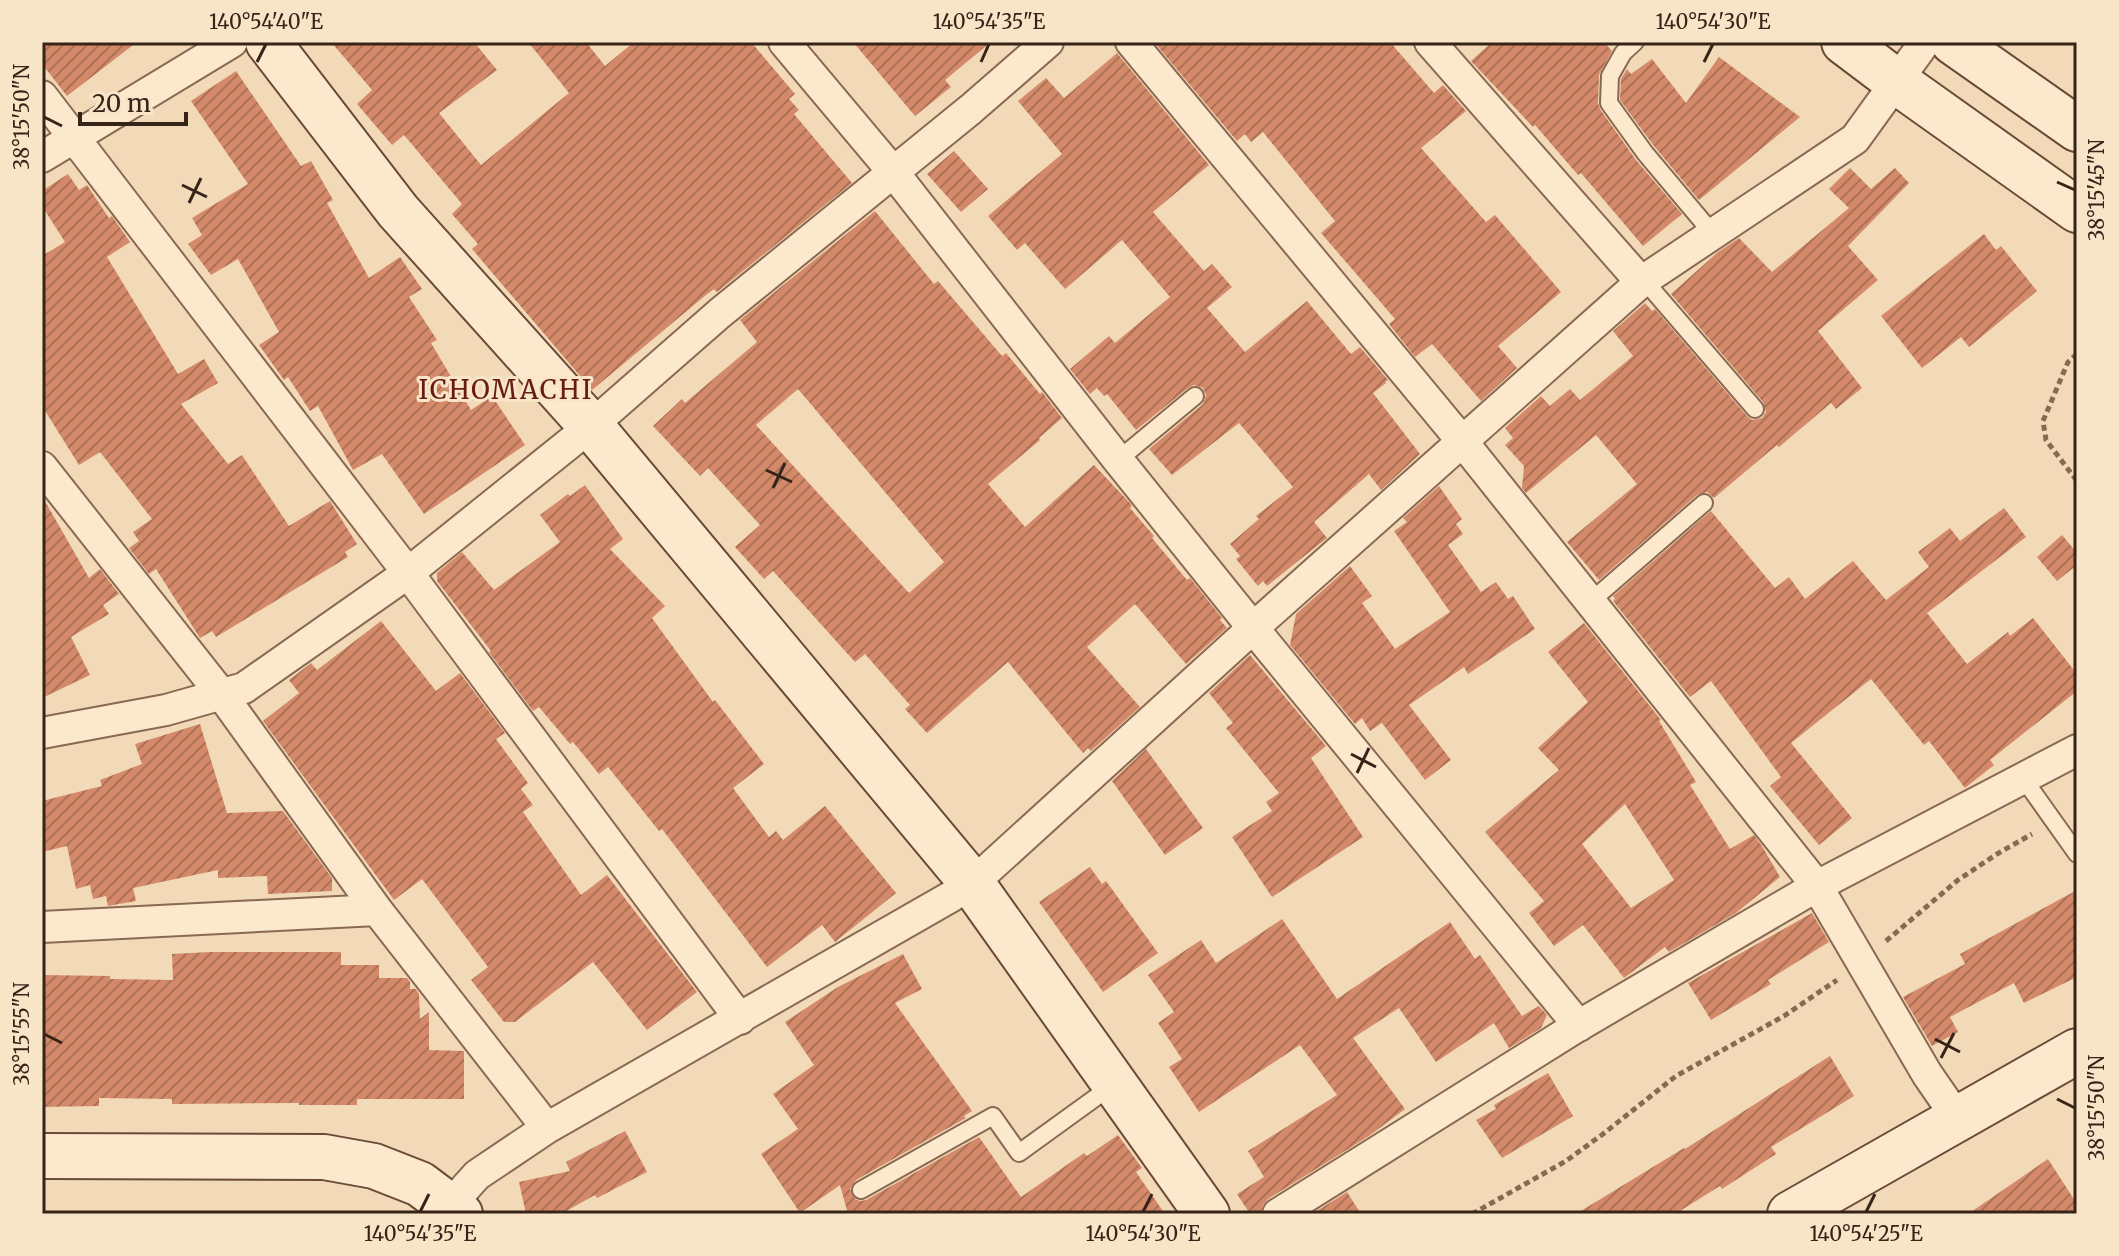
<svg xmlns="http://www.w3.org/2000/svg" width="2119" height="1256" font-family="Merriweather,serif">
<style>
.building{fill:url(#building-hatch);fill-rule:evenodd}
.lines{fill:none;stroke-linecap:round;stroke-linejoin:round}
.lane-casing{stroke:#896952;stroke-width:20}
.street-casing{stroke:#896952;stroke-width:34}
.secondary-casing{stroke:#6a4a36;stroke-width:48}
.path{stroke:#896952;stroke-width:5;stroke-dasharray:6 4;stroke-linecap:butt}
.lane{stroke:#fce8cc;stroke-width:16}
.street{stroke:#fce8cc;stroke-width:30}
.secondary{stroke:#fce8cc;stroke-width:44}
.ticks{fill:none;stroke:#362419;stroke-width:3}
.labels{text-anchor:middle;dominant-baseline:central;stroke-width:6;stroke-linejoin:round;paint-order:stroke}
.quarter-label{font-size:26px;letter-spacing:2px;fill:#661c14;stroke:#f8e5c8}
.neatline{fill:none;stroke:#362419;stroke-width:3}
.ticks-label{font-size:20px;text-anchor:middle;fill:#362419}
</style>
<defs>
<pattern id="building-hatch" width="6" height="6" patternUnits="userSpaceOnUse" patternTransform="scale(2)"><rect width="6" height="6" fill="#d48a6a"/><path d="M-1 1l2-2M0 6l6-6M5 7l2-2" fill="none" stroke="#ad7156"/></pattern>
</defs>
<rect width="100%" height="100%" fill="#f2dab8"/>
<!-- building -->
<path class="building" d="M42,42H137L67,96L42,64Z
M331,42H474L497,70L439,113L481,165L569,93L528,42H586L605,66L634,42H751L795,94L789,99L799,110L794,114L852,183L717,292L714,289L706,295L592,390L472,249L478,244L452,214L462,204L404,135L392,145L357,104L372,90Z
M853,42H991L945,80L951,87L915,116Z
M1154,42H1390L1434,93L1443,85L1466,111L1421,148L1486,222L1495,215L1561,292L1498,346L1517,368L1481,401L1432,344L1415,357L1389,324L1395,319L1321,233L1335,221L1263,132L1251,142L1245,134L1237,141Z
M1492,42H1604L1612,51L1599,75L1598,103L1600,109L1636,160L1682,214L1643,246L1581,173L1578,175L1535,125L1533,127L1471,61Z
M1117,53L1209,165L1153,212L1204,271L1212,264L1232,287L1207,308L1245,352L1307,301L1351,354L1360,347L1388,380L1385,382L1386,383L1373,393L1420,454L1381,490L1369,474L1314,522L1327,538L1267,586L1263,581L1258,586L1236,559L1240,556L1230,544L1259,519L1256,516L1293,487L1239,423L1172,475L1149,449L1203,404L1206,395L1203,388L1194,385L1188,388L1136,430L1107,394L1104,396L1097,388L1090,394L1070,369L1109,336L1115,343L1170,297L1122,240L1065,289L1025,243L1017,250L988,216L1062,154L1018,101L1046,78L1064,98Z
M1719,57L1800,117L1699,200L1654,146L1620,100L1621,79L1627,69L1631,74L1652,59L1686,103Z
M236,71L301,166L311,161L333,200L327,203L369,278L400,257L422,289L409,297L437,340L431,343L471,410L492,396L525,445L424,514L382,454L353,470L318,406L310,411L288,377L284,380L259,345L279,332L238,259L211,275L188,244L202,235L192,218L248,184L191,101Z
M954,151L988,189L961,212L927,174Z
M1850,168L1871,189L1895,168L1909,183L1848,246L1878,280L1818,331L1862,388L1836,409L1831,403L1779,447L1777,445L1714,498L1707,492L1697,495L1599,580L1567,542L1637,484L1596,435L1526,493L1522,488L1524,466L1505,445L1513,438L1505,428L1541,396L1550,406L1570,389L1580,400L1633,356L1613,331L1645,303L1652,311L1655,309L1747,416L1752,420L1762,418L1766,412L1763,402L1671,294L1718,252L1739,238L1772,272L1849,208L1829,189Z
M68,174L79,190L87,185L109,218L112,216L130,242L107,257L178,374L204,359L218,383L181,404L228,464L242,455L289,526L330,501L357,544L345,552L348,557L216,637L212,631L200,638L156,569L149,574L129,548L139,541L133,532L152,519L100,452L79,465L42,406V256L65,242L42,206V191Z
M875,211L934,284L938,281L1002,356L1006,353L1040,394L1042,392L1062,418L1039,438L1040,440L988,484L1025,527L1094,465L1129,502L1132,506L1130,508L1154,536L1152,538L1187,580L1190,578L1222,618L1220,620L1227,628L1186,664L1135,604L1087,647L1140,707L1091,751L1088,748L1083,753L1008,662L927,733L905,709L910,705L865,654L855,662L773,571L764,579L735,547L760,525L708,468L700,476L653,426L682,399L685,403L757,342L740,320ZM798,389L944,562L909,593L756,425Z
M1984,234L1996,250L2001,246L2037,291L1969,347L1961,337L1922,368L1881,316Z
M585,485L623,539L610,549L665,606L652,618L713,702L715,700L764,764L733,788L769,837L776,831L783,840L825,806L896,893L835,942L822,925L767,967L662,829L659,831L608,767L599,774L573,742L570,744L539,707L533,711L489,652L491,651L437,581V573L462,552L494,590L560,542L540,515L568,494L570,496Z
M1439,486L1462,519L1456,524L1463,534L1448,545L1481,592L1496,582L1508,599L1513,596L1535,629L1468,674L1464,667L1409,705L1451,760L1425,780L1382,723L1370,731L1362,718L1355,724L1290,645L1296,614L1350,566L1372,596L1362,603L1395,649L1450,612L1394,531L1407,522L1403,518Z
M42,496L89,578L100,569L119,594L103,605L109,614L71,637L90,675L42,698Z
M2004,508L2026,537L1927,613L1967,664L2008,632L2010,636L2033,618L2077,674V691L1990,760L1994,765L1965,788L1929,741L1924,745L1871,679L1791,743L1852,818L1819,845L1770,786L1781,777L1711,681L1690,697L1613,601L1615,599L1613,596L1711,511L1775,588L1789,577L1805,599L1853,561L1886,600L1929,567L1918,552L1950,528L1960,541Z
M2062,535L2077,553V565L2057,581L2037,557Z
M381,621L436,691L460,673L505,733L496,739L528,783L521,789L533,805L523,812L581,895L607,875L697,992L647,1030L593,962L515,1022H504L471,980L488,967L422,879L394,900L263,721L299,693L289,680L311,663L317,670Z
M1584,623L1661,720L1659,721L1696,782L1690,785L1730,849L1754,835L1762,846L1780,877L1736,913L1669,952L1665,947L1624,978L1583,925L1554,946L1529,913L1544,901L1485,832L1559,770L1538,748L1588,702L1548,652ZM1625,804L1674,880L1631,908L1582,844Z
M1250,655L1326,746L1311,758L1363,837L1272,897L1232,837L1272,811L1266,802L1279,793L1226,728L1233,723L1209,693Z
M200,724L227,813L283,811L332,878V891L268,894L267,876L218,878V870L133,888L136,901L108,906L106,896L93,899L90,885L76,889L67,846L42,852V801L102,786L100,780L142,764L135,744Z
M1146,749L1203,828L1165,855L1112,781Z
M1090,867L1102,884L1106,881L1158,953L1103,992L1039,902Z
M2077,890V977L2024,1003L2014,983L1950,1017L1958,1032L1932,1046L1903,997L1965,964L1960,954Z
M1812,913L1829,942L1768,980L1771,984L1711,1020L1688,983Z
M1282,919L1337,999L1450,922L1475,959L1480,955L1522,1016L1539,1006L1547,1015L1541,1028L1509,1048L1494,1023L1436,1062L1399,1008L1353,1038L1405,1109L1369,1136L1268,1199L1263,1205L1260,1214H1250L1237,1194L1264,1177L1248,1151L1337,1095L1300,1045L1199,1112L1169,1067L1182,1059L1158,1023L1174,1012L1148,975L1201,940L1216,963Z
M210,952H341V965H379V978H407L410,982V989H416L419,994L420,1019L429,1012V1050L464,1051V1099H357V1105H299V1103L172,1104V1099L99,1098V1106L42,1107V975L110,976V979L173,980L172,954Z
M903,954L922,989L895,1003L972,1111L964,1116L966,1118L856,1180L850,1189L855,1199L860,1201L866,1200L979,1137L1021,1197L1084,1153L1087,1156L1118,1135L1142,1168L1136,1172L1165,1214H848L840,1185L800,1213L761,1154L798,1129L773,1094L814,1065L785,1022L838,987Z
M1830,1056L1854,1096L1771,1147L1776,1154L1722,1189L1720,1186L1675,1214H1576L1684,1148L1685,1149Z
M1548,1073L1573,1116L1502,1158L1476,1120L1496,1109L1494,1105Z
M625,1131L647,1172L597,1198L595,1195L561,1214H526L519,1182L570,1171L566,1162Z
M2048,1159L2077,1204V1214H1968Z
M1347,1192L1361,1214H1312Z"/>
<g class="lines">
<!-- lane casing -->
<g class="lane-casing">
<path id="lane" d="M1635,42L1623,53L1610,76L1609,103L1645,153L1713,234
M1644,280L1755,409
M1118,460L1195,396
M1590,602L1704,503
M2023,778L2077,854
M861,1190L993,1116L1019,1153L1113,1085"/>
</g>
<!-- street casing -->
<g class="street-casing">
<path id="street" d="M784,42L894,173L1118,460L1253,628L1579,1026
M1131,42L1462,441L1817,886L1927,1074L1958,1119
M1430,42L1641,282
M42,96L408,573L740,1019
M42,157L232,42
M42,467L222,695L377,910L547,1128
M42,733L166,710L244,688L408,573L591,426L720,313L971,109L1048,42
M42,927L377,910
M450,1205L477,1175L547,1128L952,896L986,871L1253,628L1641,282L1855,139L1925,42
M1278,1214L1573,1029L1817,886L2077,750"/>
</g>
<!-- secondary casing -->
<g class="secondary-casing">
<path id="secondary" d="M268,42L398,211L591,426L971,882L1207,1214
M1844,42L1897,82L2077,210
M1953,42L2077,129
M42,1156L324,1157L374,1166L420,1184L460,1214
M1790,1214L2077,1051"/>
</g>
<!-- path -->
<path class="path" d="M2077,354L2068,362L2043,421L2046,440L2077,481
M1886,941L1958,880L1997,854L2032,834
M1472,1214L1566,1161L1603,1134L1676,1076L1784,1016L1837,980"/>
<!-- lane -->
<use href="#lane" class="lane"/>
<!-- street -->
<use href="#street" class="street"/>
<!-- secondary -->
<use href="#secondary" class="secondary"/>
</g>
<!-- ticks -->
<path class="ticks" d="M257,62L266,44M981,62L989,44M1704,62L1713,44M44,117L62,126M2057,182L2075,190M182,185L207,197M189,203L201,178M766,470L792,482M773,488L785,463M1351,754L1376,767M1357,773L1369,748M44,1034L62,1043M1935,1039L1960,1052M1941,1058L1954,1033M2057,1099L2075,1108M420,1212L429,1194M1143,1212L1152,1194M1866,1212L1875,1194"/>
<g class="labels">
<!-- quarter labels -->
<g class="quarter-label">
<text x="506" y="389">ICHOMACHI</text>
</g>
</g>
<!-- border -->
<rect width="2119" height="1256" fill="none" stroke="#f8e5c8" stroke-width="88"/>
<!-- scale -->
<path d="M80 112v12h106v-12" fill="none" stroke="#362419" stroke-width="4"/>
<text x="92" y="112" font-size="24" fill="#362419" stroke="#f8e5c8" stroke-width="6" paint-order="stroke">20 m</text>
<rect x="44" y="44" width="2031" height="1168" class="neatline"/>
<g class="ticks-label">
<text x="266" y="29">140°54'40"E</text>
<text x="989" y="29">140°54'35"E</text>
<text x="1713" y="29">140°54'30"E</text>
<text transform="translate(22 117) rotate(-90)" y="7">38°15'50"N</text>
<text transform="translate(2097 190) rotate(-90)" y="7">38°15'45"N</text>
<text transform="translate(22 1034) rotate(-90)" y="7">38°15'55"N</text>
<text transform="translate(2097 1108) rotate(-90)" y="7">38°15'50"N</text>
<text x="420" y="1241">140°54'35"E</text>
<text x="1143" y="1241">140°54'30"E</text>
<text x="1866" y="1241">140°54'25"E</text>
</g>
</svg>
